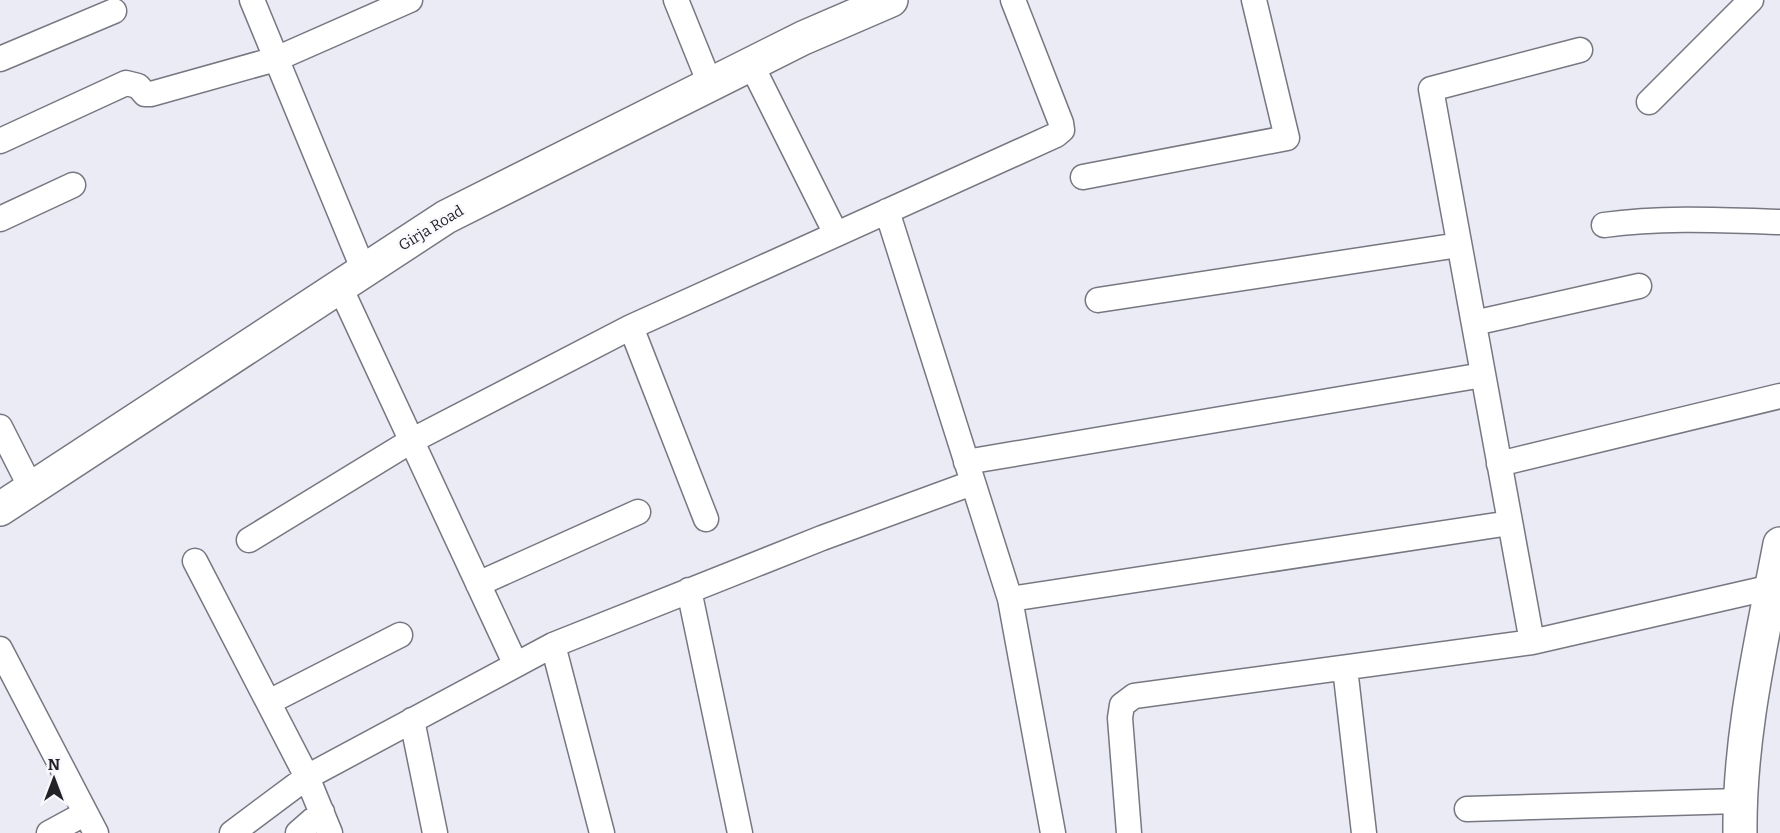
<svg xmlns="http://www.w3.org/2000/svg" width="1780" height="833" font-family="Bitter,serif">
<style>
.lines{fill:none;stroke-linecap:round;stroke-linejoin:round}
.street-casing{stroke:#777781;stroke-width:27}
.secondary-casing{stroke:#777781;stroke-width:36}
.street{stroke:#fff;stroke-width:24}
.secondary{stroke:#fff;stroke-width:33}
.labels{text-anchor:middle;dominant-baseline:central;stroke-width:4.5;stroke-linejoin:round;paint-order:stroke}
.street-label{font-size:15px;fill:#232327;stroke:#f9f9fd}
</style>
<rect width="100%" height="100%" fill="#ebebf6"/>
<g class="lines">
<!-- street casing -->
<g class="street-casing">
<path id="street" d="M252,0L364,271
M676,0L710,84
M0,59L114,11
M751,64L836,234
M1649,102L1751,0
M0,141L126,83L138,86L145,94H151L276,59L410,0
M1083,177L1287,138L1254,0
M887,211L1010,599L1053,833
M0,219L73,185
M1604,225C1662,217 1721,220 1780,222
M340,287L515,663
M1098,300L1459,245
M1474,323L1639,286
M631,327L706,519
M0,427L32,490
M966,462L1483,375
M1499,464L1780,396
M249,540L411,441L631,327L1056,135L1062,130L1061,123L1013,0
M195,561L307,777L330,833
M478,584L638,512
M689,590L740,833
M1010,599L1510,523
M1532,642L1431,89L1580,50
M553,645L602,833
M0,649L96,833
M1345,668L1364,833
M269,702L400,635
M412,720L435,833
M1467,809L1739,801
M49,833L84,814
M232,833L307,777L553,645L822,538L972,483
M298,833L322,812
M1129,833L1120,718L1122,705L1134,696L1532,642L1772,587"/>
</g>
<!-- secondary casing -->
<g class="secondary-casing">
<path id="secondary" d="M0,509L446,217L803,38L891,0
M1740,833C1739,735 1762,640 1780,544"/>
</g>
<!-- street -->
<use href="#street" class="street"/>
<!-- secondary -->
<use href="#secondary" class="secondary"/>
</g>
<g class="labels">
<!-- street labels -->
<g class="street-label">
<text transform="translate(431 228) rotate(-31)">Girja Road</text>
</g>
</g>
<!-- north arrow -->
<g transform="translate(54 779)" stroke="#f9f9fd" stroke-width="4.5" paint-order="stroke">
<path d="M0-4.5L10 22L0 15L-10 22Z" fill="#232327"/>
<text y="-9" font-size="16" font-weight="bold" text-anchor="middle" fill="#232327">N</text>
</g>
</svg>
